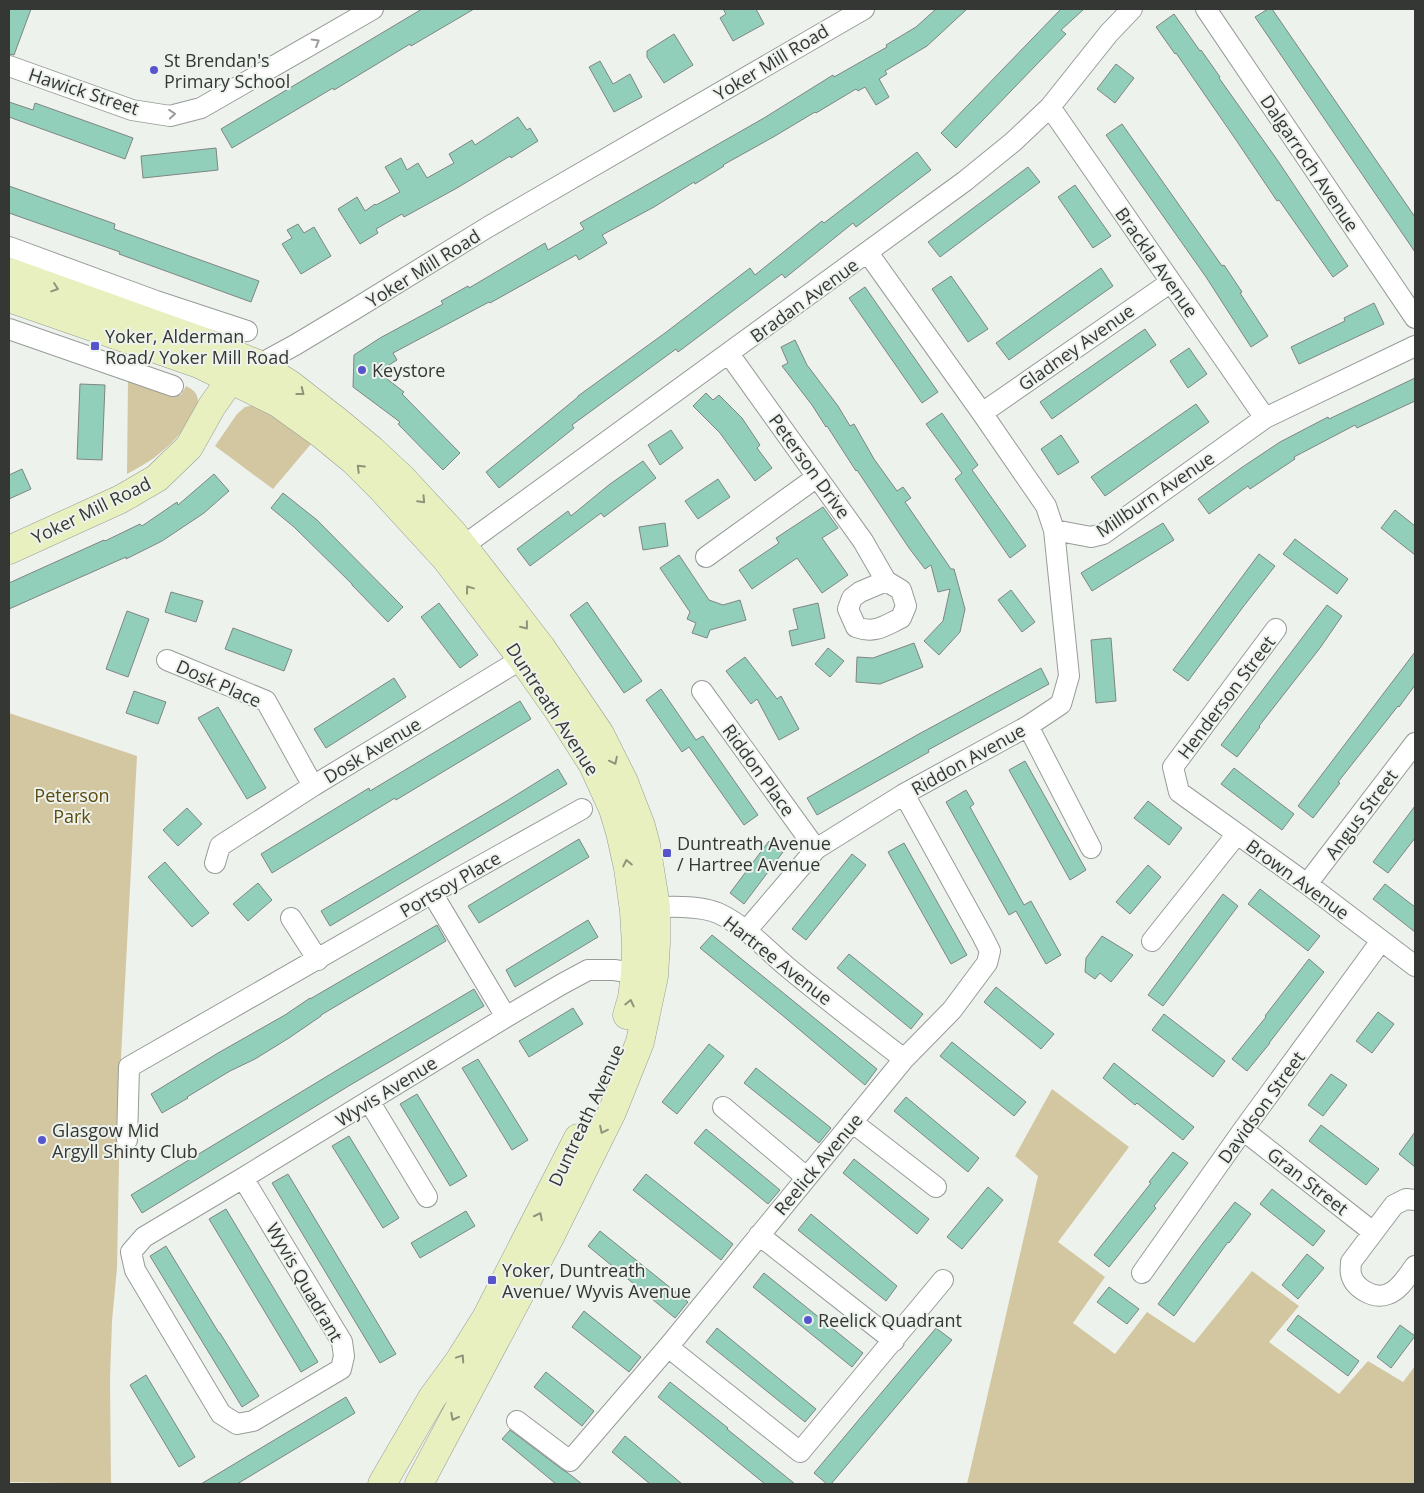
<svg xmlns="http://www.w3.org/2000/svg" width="1424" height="1493" font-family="'Open Sans',sans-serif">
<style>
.green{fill:#d3c7a2}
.building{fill:#92cfbb;stroke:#7f8583}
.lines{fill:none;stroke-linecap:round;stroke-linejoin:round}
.street-casing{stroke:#979c98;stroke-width:22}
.secondary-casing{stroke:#979c98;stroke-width:29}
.street{stroke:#fff;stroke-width:20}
.secondary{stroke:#e8f0c0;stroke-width:28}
.oneway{stroke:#9a9b9a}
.oneway2{stroke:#8e947a}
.poi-dot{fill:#5655cc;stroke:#edf2ed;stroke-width:2}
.labels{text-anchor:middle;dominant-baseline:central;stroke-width:4;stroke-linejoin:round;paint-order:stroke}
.poi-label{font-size:18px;fill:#353735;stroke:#edf2ed;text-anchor:start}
.street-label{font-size:18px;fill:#353735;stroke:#edf2ed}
.park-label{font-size:18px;fill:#5b4b0e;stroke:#edf2ed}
</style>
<rect width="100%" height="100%" fill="#edf2ed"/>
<!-- green -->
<path class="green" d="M128,378L181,395L186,386C192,389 197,392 198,400C199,418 168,448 154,458C145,464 136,469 127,474Z
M254,405L264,410L311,444L273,489L215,446L237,414L245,407Z
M9,713L137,756L121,1058L117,1268L112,1321L110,1378L111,1484L9,1482Z
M1052,1089L1129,1147L1058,1242L1105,1277L1073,1323L1115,1354L1147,1312L1194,1343L1252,1271L1299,1306L1269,1342L1339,1394L1368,1361L1403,1382L1415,1366V1484H967L1038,1176L1015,1156Z"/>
<!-- building -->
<path class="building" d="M9,9H31L14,55L9,54Z
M422,9H474L411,46L410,44L334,90L333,88L232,148L221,129Z
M723,9H756L764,24L733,41L720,18L726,14Z
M936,9H967L927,46L885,71L887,74L879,79L889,97L876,105L865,87L858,91L856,89L816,113L815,112L775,136L723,165L724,166L695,184L694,182L654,207L602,235L607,243L579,260L576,255L490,303L489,302L393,353L397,360L378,372L404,392L402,394L460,453L443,470L398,424L400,422L353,387L354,355L380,338L443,304L441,301L468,286L469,288L545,243L548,250L584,229L580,223L764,118L833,75L834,77L887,47L886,45L916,27Z
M1061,9H1084L1061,30L1066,34L956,148L941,133Z
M1268,9H1272L1415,217V252L1255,17Z
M1174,14L1200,51L1201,50L1220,77L1219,78L1278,161L1348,266L1333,277L1279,200L1277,201L1234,137L1176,53L1175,54L1156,27Z
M674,34L693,65L664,83L647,57V51Z
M600,61L613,84L630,74L642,97L614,112L589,67Z
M1116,64L1134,78L1115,103L1097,89Z
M9,102L33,110L35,103L133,138L125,159L9,117Z
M518,117L527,130L530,128L538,141L511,158L510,156L457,188L404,217L402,214L376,229L378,233L360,244L338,209L357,197L365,211L375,204L376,205L400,192L385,167L401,158L407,170L418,163L427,178L454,163L449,154L472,140L475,145Z
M1122,124L1222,266L1224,265L1242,292L1240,293L1268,336L1251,347L1206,277L1106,135Z
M216,148L218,170L143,178L141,156Z
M917,152L931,170L856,227L853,223L785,278L782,274L678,352L676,349L572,425L574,428L499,488L486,472L578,397V396L665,333L750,268L755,275L822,221L824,223Z
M1028,167L1040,182L940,257L928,242Z
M1075,185L1111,236L1093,248L1058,197Z
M9,186L115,224L114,229L259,281L251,302L119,254L120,252L9,213Z
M298,224L304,233L314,227L331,256L301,274L282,244L292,238L287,230Z
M1101,268L1113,286L1009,360L996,343Z
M951,276L988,329L968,342L932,289Z
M865,287L938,392L922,403L849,298Z
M1374,303L1384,324L1299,364L1291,347L1345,321L1344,318Z
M1145,329L1156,345L1052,419L1040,402Z
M795,340L807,365L838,406L850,426L854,424L874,459L897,491L903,487L911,498L905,502L951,569H954L965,609L960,632L939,655L924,641L943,621L950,589L938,592L931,565L925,569L909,548L857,470L856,471L827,426L826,427L812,405L782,366L788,363L781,347Z
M1189,348L1207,374L1188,388L1170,361Z
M1415,378V401L1357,428L1355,425L1294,457L1295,459L1250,489L1248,486L1209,514L1198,499L1241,468L1280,442L1328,417L1329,419Z
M80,384L105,385L102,460L77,459Z
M706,393L713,400L719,395L742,418L760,445L757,448L772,468L755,481L720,433L693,406Z
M1196,404L1209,422L1105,496L1091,477Z
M942,413L978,465L972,470L1026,546L1010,558L955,479L962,473L926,424Z
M671,430L683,448L660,465L648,445Z
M1061,435L1079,462L1058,475L1041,449Z
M643,461L656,478L604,517L601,513L530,566L517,549L568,511L571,516L610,484Z
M22,469L31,489L9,499V475Z
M214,474L229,491L204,513L162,541L126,559V557L9,609V583L104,540L105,541L140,524L142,526L177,502L178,505Z
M718,479L730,497L698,519L685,501Z
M283,493L317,520L403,607L388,622L352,585V584L294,527L271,508Z
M823,507L838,528L822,538L848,575L822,593L797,558L752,589L739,570L779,543L776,538Z
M1395,510L1415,526V555L1381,528Z
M665,523L668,546L643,550L639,527Z
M1163,523L1174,540L1092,591L1081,573Z
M1295,539L1348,579L1337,594L1283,554Z
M1259,554L1275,566L1243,607L1188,681L1173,670Z
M679,555L709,600L723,605L740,600L746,620L710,630L707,638L692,633L696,623L687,619L690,612L660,568Z
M1011,590L1035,622L1022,632L998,600Z
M171,592L203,601L196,622L165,612Z
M587,602L642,681L624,693L570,615Z
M439,603L478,655L460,668L421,617Z
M818,603L825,638L792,646L789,631L798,629L793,609Z
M1327,605L1342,616L1320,648L1259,726L1260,727L1237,757L1221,745Z
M127,611L149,619L128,677L106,669Z
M233,628L292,650L284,671L225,649Z
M1111,638L1116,701L1096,703L1091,640Z
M914,643L923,667L880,684L856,682L857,657L873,658Z
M828,648L844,661L830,677L815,664Z
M1415,652V685L1399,707L1398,706L1338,782L1340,783L1313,818L1298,806Z
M745,657L777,699L781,696L799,729L779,740L757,699L751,704L726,671Z
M1041,668L1049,684L928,750L929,752L817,815L807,798L917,735Z
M394,678L406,697L326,748L314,729Z
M661,689L696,740L703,736L758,815L744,825L689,747L682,752L646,700Z
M134,691L166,702L158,724L126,713Z
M520,701L531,719L396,800L395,798L272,873L261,854L369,788L370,791Z
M218,707L266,788L247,799L198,718Z
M1025,761L1086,870L1070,880L1009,770Z
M1234,768L1294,814L1282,830L1221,784Z
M558,769L567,784L330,926L321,911L505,802Z
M966,790L974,804L970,807L1024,905L1031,901L1061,955L1046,964L1016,911L1009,915L946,802Z
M1148,801L1182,828L1169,845L1134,818Z
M1415,806V838L1388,873L1373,862Z
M187,808L202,824L178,846L163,830Z
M579,839L589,857L479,923L468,906Z
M769,841L783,852L744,904L730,893Z
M904,843L967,955L951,964L888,852Z
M852,854L866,865L806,940L792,929Z
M165,862L209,913L192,927L148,877Z
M1148,865L1161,877L1130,914L1116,902Z
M258,883L272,900L248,921L233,904Z
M1385,884L1415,907V932L1373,899Z
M1260,889L1320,936L1308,951L1248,904Z
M1223,894L1238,906L1163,1006L1148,995Z
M588,920L598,937L515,987L506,970Z
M437,925L446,941L321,1015V1016L289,1038L255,1059L230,1071L187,1097L188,1098L162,1113L151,1094L218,1053L285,1015L310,998V999Z
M712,935L877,1069L865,1085L782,1015L700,948Z
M1102,936L1133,955L1111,982L1100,973L1095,979L1085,972L1086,958Z
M849,954L923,1014L911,1029L837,968Z
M1309,959L1324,972L1269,1043H1270L1247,1071L1232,1059L1266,1017L1265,1016Z
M996,987L1054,1034L1041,1049L984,1002Z
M474,989L484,1006L347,1087L142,1213L131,1195L339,1069Z
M573,1008L583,1024L529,1057L519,1041Z
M1378,1012L1394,1024L1372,1053L1356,1041Z
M1164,1014L1225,1061L1213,1077L1152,1030Z
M952,1042L1026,1102L1014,1116L940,1056Z
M709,1044L724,1056L677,1114L662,1102Z
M478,1059L528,1140L512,1150L462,1068Z
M1114,1063L1194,1127L1183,1140L1137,1103L1135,1105L1103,1078Z
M756,1068L831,1128L819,1143L744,1083Z
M1331,1074L1347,1085L1323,1116L1308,1105Z
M417,1094L467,1176L450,1186L400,1104Z
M906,1097L979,1158L968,1172L894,1111Z
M1321,1125L1379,1169L1366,1185L1309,1141Z
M706,1129L780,1190L768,1204L694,1143Z
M1415,1132V1167L1399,1154Z
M349,1136L399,1218L383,1228L332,1146Z
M1173,1152L1188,1163L1154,1206L1156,1208L1109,1267L1094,1255L1151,1183L1149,1182Z
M854,1159L929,1219L917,1234L843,1173Z
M288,1174L396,1354L380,1363L272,1183Z
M646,1174L733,1244L721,1260L633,1190Z
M988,1187L1003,1200L962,1249L947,1237Z
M1272,1189L1325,1231L1313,1246L1260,1204Z
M1235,1202L1251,1214L1229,1243L1228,1242L1174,1316L1158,1304L1203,1243Z
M226,1209L318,1362L301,1372L209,1219Z
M466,1211L475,1226L420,1258L411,1243Z
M811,1214L897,1286L886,1301L798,1230Z
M600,1231L688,1302L675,1318L588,1246Z
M166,1246L219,1333H220L259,1396L242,1407L150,1256Z
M1307,1254L1324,1268L1298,1299L1282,1285Z
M764,1273L863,1353L852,1367L753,1287Z
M1109,1287L1139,1309L1127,1324L1097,1302Z
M584,1311L641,1357L629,1372L572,1327Z
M1298,1315L1359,1361L1348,1376L1287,1330Z
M1400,1325L1415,1336L1391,1368L1377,1357Z
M717,1328L816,1409L805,1422L706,1342Z
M936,1328L952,1340L831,1484H827L814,1473Z
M546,1372L594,1411L582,1426L534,1387Z
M146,1375L195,1457L179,1467L130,1385Z
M670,1382L728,1428L727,1429L795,1484H765L658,1397Z
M346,1397L355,1413L237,1484H201Z
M510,1430L563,1470L568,1473L582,1484H556L502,1439Z
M625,1436L682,1484H650L612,1452Z"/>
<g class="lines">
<!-- street casing -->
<g class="street-casing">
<path id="street" d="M1206,9L1415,318
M9,66L132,110L170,116L201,108L373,9
M1050,107L1265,418
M9,247L156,301L247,331
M868,253L982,413L1046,506L1054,530L1091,537L1103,534L1265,418L1415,346
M9,329L173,386
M729,354L863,541L886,581L901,590L906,606L901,618C884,626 875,634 856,627L848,609L852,598L860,592L886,581
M251,369L295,345L355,309L488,227L864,9
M982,413L1171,282
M452,554L965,181L1013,142L1050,107L1109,33L1132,9
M706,557L817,477
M1276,629L1173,767L1179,792L1307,884L1415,966
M167,660L266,701L313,786
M702,691L816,849
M1028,726L1091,848
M215,863L220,846L313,786L533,652
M1307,884L1415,743
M432,893L506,1017
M644,909C663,906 702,905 720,914C745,926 765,948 786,966C824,998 864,1028 904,1059
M291,918L318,960
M746,931L816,849L904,794L1028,726L1061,704L1069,676L1054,530
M1152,941L1237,834
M369,1101L427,1197
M723,1107L806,1177
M852,1122L936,1187
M1243,1130L1373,1232
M127,1140L129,1067L432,893L582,809
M243,1178L342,1342L344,1356L341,1369L253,1421L237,1424L221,1414L135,1270L131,1252L144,1237L243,1178L506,1017L562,984L588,970H614L647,975
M1415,1200L1406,1199L1394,1205L1351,1262C1351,1266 1350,1270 1351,1274C1354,1288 1374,1300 1388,1294C1400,1290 1408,1275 1415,1266
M759,1235L894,1341
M1142,1273L1243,1130L1381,941
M668,1347L800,1452L943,1280
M517,1421L570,1461L668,1347L904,1059L952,1010L987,963L990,951L983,937L904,794"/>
</g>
<!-- secondary casing -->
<g class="secondary-casing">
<path id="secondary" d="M9,272L207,343L260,365L291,385L337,421L372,450L402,478L453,533L541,647L600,734L624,782L641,826L646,845L656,907V943L654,976L640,1042L612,1112L549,1239L419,1484
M9,298L199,364L278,403L321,434L354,461L381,488L446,559L522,659L558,710L593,765L613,809L620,832L628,868L634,911L636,946L635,974L632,998L627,1015
M9,550L121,499L157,478L189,447L212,406L231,379
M382,1484L432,1398L459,1361L486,1318L578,1138"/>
</g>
<!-- street -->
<use href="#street" class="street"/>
<!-- secondary -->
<use href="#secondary" class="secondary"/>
</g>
<!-- one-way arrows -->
<defs><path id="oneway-chevron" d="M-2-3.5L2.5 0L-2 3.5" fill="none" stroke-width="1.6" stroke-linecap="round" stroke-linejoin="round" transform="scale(1.25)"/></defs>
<g class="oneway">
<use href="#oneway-chevron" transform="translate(316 42) rotate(-30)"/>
<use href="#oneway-chevron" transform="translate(172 114) rotate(-5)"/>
</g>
<g class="oneway2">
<use href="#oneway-chevron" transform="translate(55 288) rotate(19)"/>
<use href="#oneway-chevron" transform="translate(301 392) rotate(38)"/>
<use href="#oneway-chevron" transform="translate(360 468) rotate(-136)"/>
<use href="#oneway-chevron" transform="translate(422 500) rotate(47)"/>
<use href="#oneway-chevron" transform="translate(469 589) rotate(-127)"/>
<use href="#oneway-chevron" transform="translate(525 626) rotate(52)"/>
<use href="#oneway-chevron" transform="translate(614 761) rotate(64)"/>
<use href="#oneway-chevron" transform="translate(627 863) rotate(-102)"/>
<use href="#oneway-chevron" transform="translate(630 1003) rotate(-77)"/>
<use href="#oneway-chevron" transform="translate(603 1130) rotate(116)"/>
<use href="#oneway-chevron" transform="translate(539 1216) rotate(-63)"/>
<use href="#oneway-chevron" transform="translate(461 1358) rotate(-56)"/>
<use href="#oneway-chevron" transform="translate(454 1417) rotate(118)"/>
</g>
<!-- markers -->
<g class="poi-dot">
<circle cx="154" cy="70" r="5"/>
<rect x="90" y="341" width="10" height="10" rx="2.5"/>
<circle cx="362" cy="370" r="5"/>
<rect x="662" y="848" width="10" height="10" rx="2.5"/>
<circle cx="42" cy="1140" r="5"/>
<rect x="487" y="1275" width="10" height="10" rx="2.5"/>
<circle cx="808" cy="1320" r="5"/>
</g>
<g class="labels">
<!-- poi labels -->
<g class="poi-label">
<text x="164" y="60">St Brendan's<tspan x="164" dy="21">Primary School</tspan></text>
<text x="105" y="336">Yoker, Alderman<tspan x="105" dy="21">Road/ Yoker Mill Road</tspan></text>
<text x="372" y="370">Keystore</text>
<text x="677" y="843">Duntreath Avenue<tspan x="677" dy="21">/ Hartree Avenue</tspan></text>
<text x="52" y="1130">Glasgow Mid<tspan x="52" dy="21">Argyll Shinty Club</tspan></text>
<text x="502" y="1270">Yoker, Duntreath<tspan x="502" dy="21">Avenue/ Wyvis Avenue</tspan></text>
<text x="818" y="1320">Reelick Quadrant</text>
</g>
<!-- street labels -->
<g class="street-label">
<text transform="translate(771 62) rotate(-31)">Yoker Mill Road</text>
<text transform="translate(84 91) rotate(18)">Hawick Street</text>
<text transform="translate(1310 163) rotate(56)">Dalgarroch Avenue</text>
<text transform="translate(1157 262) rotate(55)">Brackla Avenue</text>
<text transform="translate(423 268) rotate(-32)">Yoker Mill Road</text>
<text transform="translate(804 300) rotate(-36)">Bradan Avenue</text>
<text transform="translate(1076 347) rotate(-35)">Gladney Avenue</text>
<text transform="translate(810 466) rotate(54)">Peterson Drive</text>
<text transform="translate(1155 494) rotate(-34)">Millburn Avenue</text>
<text transform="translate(91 510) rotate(-26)">Yoker Mill Road</text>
<text transform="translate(219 683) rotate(24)">Dosk Place</text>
<text transform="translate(1226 697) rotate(-53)">Henderson Street</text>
<text transform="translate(553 709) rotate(57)">Duntreath Avenue</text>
<text transform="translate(372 750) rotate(-31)">Dosk Avenue</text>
<text transform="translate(968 759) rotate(-29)">Riddon Avenue</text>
<text transform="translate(759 770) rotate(54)">Riddon Place</text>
<text transform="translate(1361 814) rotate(-53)">Angus Street</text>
<text transform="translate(1298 879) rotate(36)">Brown Avenue</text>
<text transform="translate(450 884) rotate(-30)">Portsoy Place</text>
<text transform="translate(778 960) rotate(38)">Hartree Avenue</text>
<text transform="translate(386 1091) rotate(-32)">Wyvis Avenue</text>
<text transform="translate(1261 1107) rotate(-54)">Davidson Street</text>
<text transform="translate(586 1115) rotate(-65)">Duntreath Avenue</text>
<text transform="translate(818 1164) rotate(-50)">Reelick Avenue</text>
<text transform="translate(1308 1181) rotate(38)">Gran Street</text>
<text transform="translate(305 1282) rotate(60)">Wyvis Quadrant</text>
</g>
<!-- park labels -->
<g class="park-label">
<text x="72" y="795">Peterson<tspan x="72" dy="21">Park</tspan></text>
</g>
</g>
<!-- border -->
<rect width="1424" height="1493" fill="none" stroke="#353735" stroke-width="20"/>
</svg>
